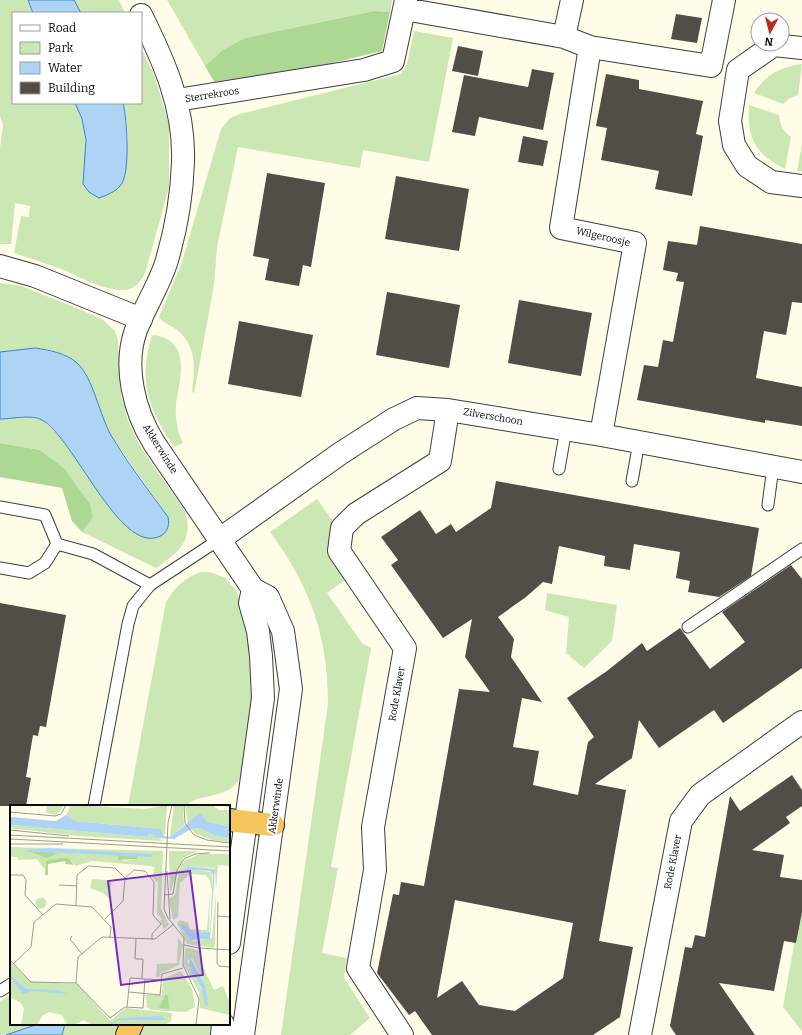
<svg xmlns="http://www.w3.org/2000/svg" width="802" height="1035" font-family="Bitter,serif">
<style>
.green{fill:#cae7b4}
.forest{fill:#acd893}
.water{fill:#aed4f5;stroke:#3683cb}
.building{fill:#534d47;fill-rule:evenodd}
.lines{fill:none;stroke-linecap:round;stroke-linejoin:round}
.service-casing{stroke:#3e3e3e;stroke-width:13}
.minor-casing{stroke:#3e3e3e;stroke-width:24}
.tertiary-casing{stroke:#3e3e3e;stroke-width:24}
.trunk-casing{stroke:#1c1c1c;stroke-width:24}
.service{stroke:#fff;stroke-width:11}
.minor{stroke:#fff;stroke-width:22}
.tertiary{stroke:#fff;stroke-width:22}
.trunk{stroke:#f5c45a;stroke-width:22}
.labels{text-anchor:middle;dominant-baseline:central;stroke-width:4;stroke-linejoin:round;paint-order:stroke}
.street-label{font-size:10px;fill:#0b0b0b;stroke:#fff}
.inset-road{fill:none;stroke:#9d9c90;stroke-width:1}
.view{fill:#7b2cbf;fill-opacity:0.15;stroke:#7b2cbf;stroke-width:2}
.inset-edge{fill:none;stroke:#0b0b0b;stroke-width:2}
</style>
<rect width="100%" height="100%" fill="#fffce8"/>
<!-- green -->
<path class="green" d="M0,0H28L33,13H13V103H75C89,135 86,150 83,184L121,185C129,160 130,129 123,103H141V48L155,77L169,125V187L146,270C142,280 136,289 125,290C103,291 81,277 61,269C45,263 30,258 14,253L21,216L29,217L30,206L15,203L11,244H0V148L3,125L0,116Z
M74,0H119L125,13H81Z
M167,0H392L390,12L374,11L245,38L224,49L205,66Z
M414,31L453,38L429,162L363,150L360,168L238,147L217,247L214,285L194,394L192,391C195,368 197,346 177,330C171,325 163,323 159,317L182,262L221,129L230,118L240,114L401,74L407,64Z
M802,64L798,95L790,98L783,104L754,93C766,75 779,67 802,64Z
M749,105L779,115C780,125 783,131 791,137L785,169C755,154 747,138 749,105Z
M802,145V171H797Z
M0,283L21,286L79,309L103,320L115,331L118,340L121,395L128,421L141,448L185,511C194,541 179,552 156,568L82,532L93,518L90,504L65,469L40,450L0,443V419L30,417L42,420L58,435L168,517L113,438L103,420L85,372L62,354L51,350L35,348L0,352Z
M155,335C193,343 179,379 176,404C175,418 177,430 183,443L174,447C155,419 141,391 147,357C148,350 149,342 152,336Z
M317,499L335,524L348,578L327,593L362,643L371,648L331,867L338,868L322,953L347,958L344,978L346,981L370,1018L350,1035H281L328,704C328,636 310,586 270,532Z
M201,572H210L226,578L236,591L245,615L255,679L245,770C234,792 223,793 201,798C194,799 190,803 184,806C178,808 137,806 128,806L166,602C175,587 184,578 201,572Z
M547,593L617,605L612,641L584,668L566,653L569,617L545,610Z
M802,899V1031L783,1007Z
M11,995V1024H38L13,1034L0,1035V1001Z
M65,1024H119L114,1035H62Z
M145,1024H216V1035H141Z"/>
<!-- forest -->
<path class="forest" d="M374,11L390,12L382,51L219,90L205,66L224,49L245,38Z
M0,443L40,450L65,469L90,504L93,518L82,532L72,521L62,488L0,477Z"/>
<!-- water -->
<path class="water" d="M28,0H74L81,13H33Z
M75,103H123C127,118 131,175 120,186C115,192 107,195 99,198L89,192L83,184L86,140L82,119Z
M35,348C49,350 66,353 77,363C93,377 100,417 112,437C129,465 149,491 168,517C170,526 167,534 158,537C119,552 74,438 42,420C31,414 13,419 0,419V352Z
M38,1024H65L62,1035H6Z"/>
<!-- building -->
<path class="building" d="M676,14L702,18L697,43L671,39Z
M458,46L483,51L478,76L452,71Z
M532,69L554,73L543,130L479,117L475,136L452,132L464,75L528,87Z
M606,74L639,80V89L703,101L696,134L703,136L692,196L655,189L659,171L601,160L607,128L596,126Z
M523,136L548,141L543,166L518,162Z
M267,173L325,183L311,267L303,265L299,286L265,280L269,259L253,256Z
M396,176L469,189L459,251L385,239Z
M700,226L802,244V303L792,302L786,335L764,331L756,378L802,387V426L765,420V423L637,400L644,365L658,367L663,340L673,342L684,282L676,281L678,273L663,270L668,241L697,245Z
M387,292L460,305L449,368L376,355Z
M519,300L592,313L581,376L508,363Z
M239,321L313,335L301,397L228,384Z
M496,481L759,528L751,576L719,597L688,592L690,581L676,578L680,552L634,544L630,570L604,566L605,556L559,546L552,584L543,582L526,597L498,617L514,639L511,657L542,702L522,698L513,747L539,751L533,785L578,795L588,742L594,737L567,698L607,671L642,643L647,651L680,628L710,669L745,642L722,612L791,565L802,579V668L723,723L714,710L659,748L639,720L632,758L595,784L626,790L599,941L633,947L620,1017L593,1035H432L415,1011L409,1015L377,973L393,894L399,895L401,882L424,886L459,689L490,692L465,657L472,619L443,638L391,565L398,560L381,537L420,510L436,534L451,524L456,532L491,508ZM455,900L573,923L563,978L515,1011L479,1005L462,981L437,998Z
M0,603L66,615L46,727L40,726L38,736L33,735L26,777L31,778L26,806H0Z
M792,775L802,790V806L786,817L790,823L752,850L784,855L780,877L802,880V912L796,943L784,941L774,991L719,983L755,1035H676L670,1026L685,947L692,948L695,935L705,937L730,796L740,811Z"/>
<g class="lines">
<!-- service casing -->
<g class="service-casing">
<path id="service" d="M559,469L566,429
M632,481L639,442
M768,505L773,467
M0,507L45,515L57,544L93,554L150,585
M0,568L29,573L45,563L57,544
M688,627L802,549
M94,806L128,624L133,606L150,585L220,539
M0,991L11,984"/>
</g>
<!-- minor casing -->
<g class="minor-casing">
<path id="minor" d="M404,9L564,37L590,47L711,66L724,0
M564,37L572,0
M590,47L561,228L635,243L601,435
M802,48L774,45L738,70L730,121L734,145L747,166L771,182L802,186
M177,100L364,70L393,61L406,0
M0,266L35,276L141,319
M220,539L341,453L394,419L417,408L448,410L601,435L802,472
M402,1035L358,968L375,870L373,827L405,648L339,551L342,528L356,514L440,461L448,410
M640,1035L681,821L700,795L802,722"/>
</g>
<!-- tertiary casing -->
<g class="tertiary-casing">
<path id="tertiary" d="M141,15C164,61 185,108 183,162C182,194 176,229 167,260C160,284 145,306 136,330C123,366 134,411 154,443L253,589L268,597L283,631L291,689L243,1035
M229,943L263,698L261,656L258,631L250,603L253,589
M222,1035L223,1024"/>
</g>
<!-- trunk casing -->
<g class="trunk-casing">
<path id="trunk" d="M229,820L273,825
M127,1035L132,1024"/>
</g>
<!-- service -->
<use href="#service" class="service"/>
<!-- minor -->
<use href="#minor" class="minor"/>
<!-- tertiary -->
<use href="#tertiary" class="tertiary"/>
<!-- trunk -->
<use href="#trunk" class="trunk"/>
</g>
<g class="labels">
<!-- street labels -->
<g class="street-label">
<text transform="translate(212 95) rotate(-9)">Sterrekroos</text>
<text transform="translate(603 237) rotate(13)">Wilgeroosje</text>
<text transform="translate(493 417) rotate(10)">Zilverschoon</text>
<text transform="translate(160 449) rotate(58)">Akkerwinde</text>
<text transform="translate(397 694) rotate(-80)">Rode Klaver</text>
<text transform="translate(276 806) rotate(-82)">Akkerwinde</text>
<text transform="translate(673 862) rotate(-79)">Rode Klaver</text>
</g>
</g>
<!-- overview -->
<g transform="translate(10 805)">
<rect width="220" height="220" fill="#fffce8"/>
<path d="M37,0H54L46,10L36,8ZM61,0L135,4L157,0L155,30L150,27V24L65,16L56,10ZM164,0H173L174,20L160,32ZM175,0H202L209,5H220V21L198,17L190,8L178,18ZM0,20L138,32L139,29L144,30L153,36L69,31L0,23ZM190,23L205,31L220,33V37L203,35L186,29L181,24ZM0,42L153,46L151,103L159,120L154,124L150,116L152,114L147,109L148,78L142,72L145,63L140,61L82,56L66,61L58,53H50L36,56L35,65L27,54L8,55V52H3L0,50ZM37,43L141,52L127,51L126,54L114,56L107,54V50L17,46ZM159,46H188L173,53L160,88ZM190,49H220V61L208,60L206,86L205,63L177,61L175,69L184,65L202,67V86L200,76L196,70L180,69L170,78L168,112L163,115L159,94L165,90L169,65L174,56ZM82,74L97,75L101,78L100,94L93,88L80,83ZM200,87L199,128H183L169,120L179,134L185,136L202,133L206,87L205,140L203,143L177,139L167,118L170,115L178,118L180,124L197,125ZM25.5 98a5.5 5.5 0 1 1 11 0a5.5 5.5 0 1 1-11 0ZM168,133L173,140L169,160L151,168L150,172H146L147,159L167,158ZM178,143L191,146V158L204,185L213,181L220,199V210L190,203L189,187L174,160L175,144ZM182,153L195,180V196L189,178L179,161L178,155ZM0,156L21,177L68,179L100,216L115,203L162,208L161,216L155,220H81L74,215L64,220H57L52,210L39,207L32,211L27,220H11L14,204L11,198L0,192ZM171,166L182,184L185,202L176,207L141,205L135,201L137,200L135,190H152L153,174Z" fill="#cae7b4" fill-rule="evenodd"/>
<path d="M18,46L48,48L37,53ZM107,50L127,51V54L108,55ZM50,53H58L64,60L56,59L55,56L38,59V70H35L36,56ZM155,190H158L159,204L149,203Z" fill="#acd893"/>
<path d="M190,8L198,17L220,21V33L205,31L190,23L181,24L164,34L147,33L144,30L139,29L138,32L0,20V12L46,16L56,10L65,16L150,24L154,31L160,32ZM36,43L142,49V52L11,46ZM177,61L205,64L200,134L180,135L169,119H174L183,128L200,127L203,69L200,66L184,65L173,69ZM180,152L195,180L198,200H195L191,182L179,161ZM0,170L16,184L48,185L58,189L22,186L12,189ZM152,211L155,215H108L101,220H98L110,213Z" fill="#aed4f5"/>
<path class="inset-road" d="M162,0L158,18L154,104L158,113L174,133L173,160L189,194L186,220M174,0L175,18L184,30L197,35L220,38M208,0L220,1M0,7L45,11L51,9L56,0M0,25L59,31M0,30L220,42M0,34L220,46M0,39H53M157,66L160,114M0,70H13L16,75L15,90L33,110M49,80L67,81M155,90L163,89L167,65L174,54L185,49L200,48M208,97L207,158L209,161L220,162M66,100L67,70L78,61L105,63L115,73M207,111L220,112M95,114L113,96L115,73L124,65L135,66L144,77L143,110L151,119L142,129V135M62,131L60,134L72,149M126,134L125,154H133L132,173M174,140L189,143L220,145M0,155L21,177L66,178L68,152L92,132L145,134L164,119M3,159L21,142L24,117L46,99L82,102L101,122L100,132M66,178L100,213L115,202L133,203L135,174M119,187L150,190L152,169L173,163M117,202L120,173L151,175"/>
<path class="view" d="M180,66L193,170L111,180L98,76Z"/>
<rect width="220" height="220" class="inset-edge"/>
</g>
<!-- legend -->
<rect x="12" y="12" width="130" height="92" fill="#ffffff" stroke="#9d9d9d"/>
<rect x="20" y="25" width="20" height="6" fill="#ffffff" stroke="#9d9d9d"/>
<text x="48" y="32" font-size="12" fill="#0b0b0b">Road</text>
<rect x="20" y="42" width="20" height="12" fill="#cae7b4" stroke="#9d9d9d"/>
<text x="48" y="52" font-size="12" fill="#0b0b0b">Park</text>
<rect x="20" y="62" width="20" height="12" fill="#aed4f5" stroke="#9d9d9d"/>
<text x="48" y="72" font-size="12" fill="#0b0b0b">Water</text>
<rect x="20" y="82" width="20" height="12" fill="#534d47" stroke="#9d9d9d"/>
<text x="48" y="92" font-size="12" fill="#0b0b0b">Building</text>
<!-- north arrow -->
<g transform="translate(770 32) rotate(187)"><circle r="19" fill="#ffffff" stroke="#9d9d9d"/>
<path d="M0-3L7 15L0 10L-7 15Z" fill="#b82b26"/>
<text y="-6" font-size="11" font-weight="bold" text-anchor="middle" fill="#0b0b0b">N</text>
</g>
</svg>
